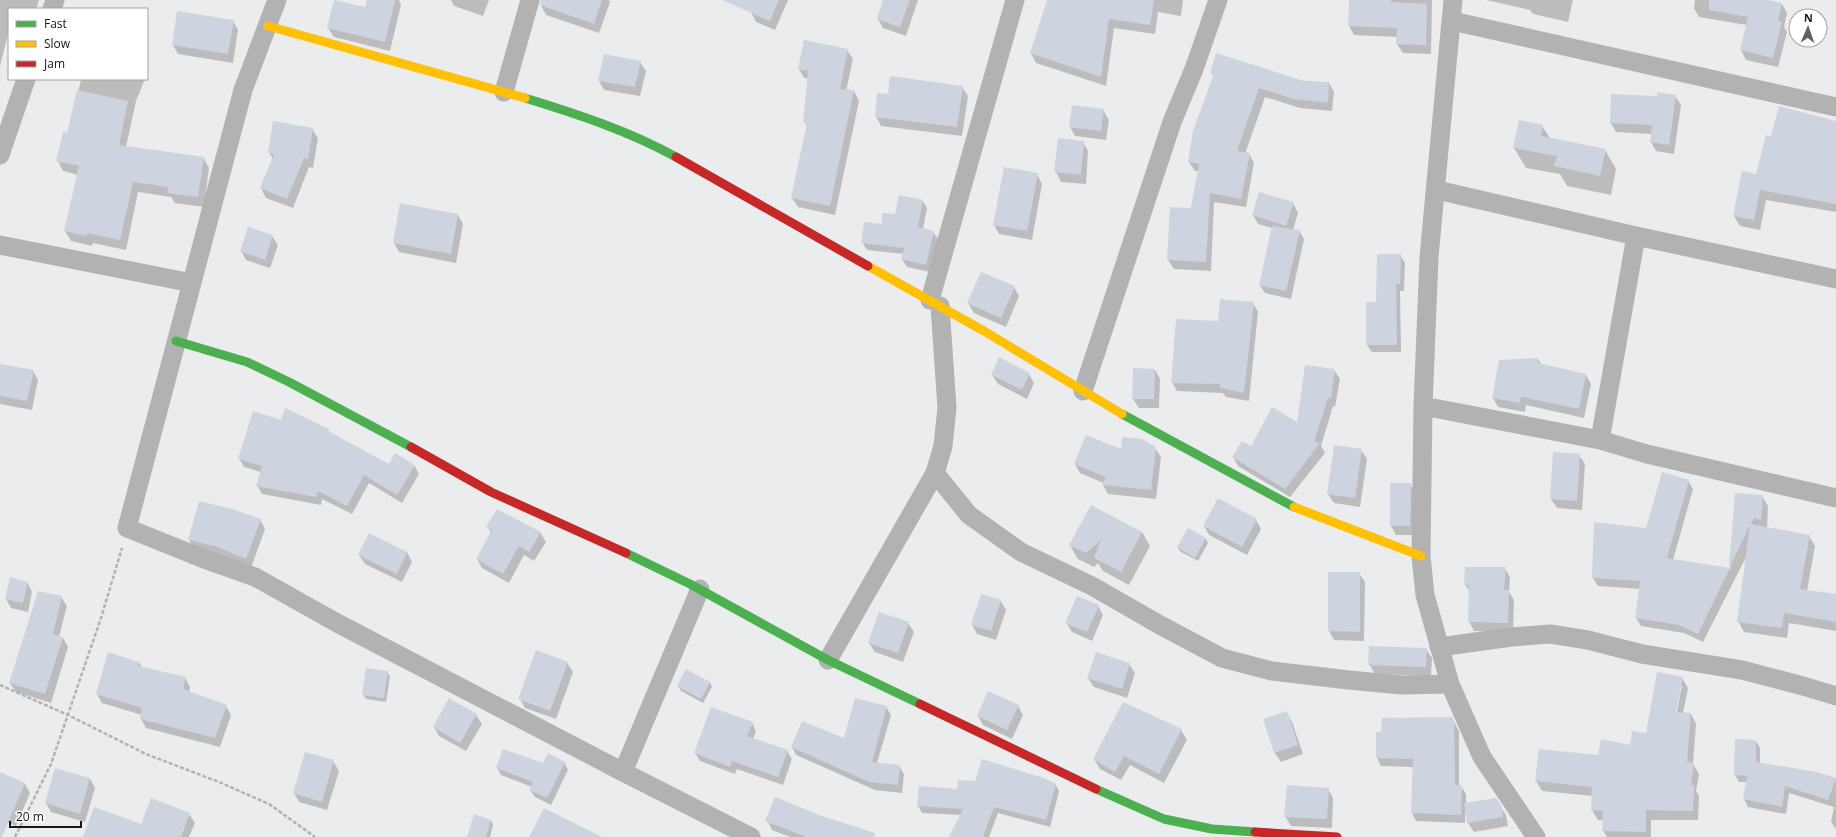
<svg xmlns="http://www.w3.org/2000/svg" width="1836" height="837" font-family="'Open Sans',sans-serif">
<style>
.shadow{fill:#0003;fill-rule:evenodd}
.building{fill:#cdd4df}
.lines{fill:none;stroke-linecap:round;stroke-linejoin:round}
.path{stroke:#b1b2b2;stroke-width:2.5;stroke-dasharray:4 2;stroke-linecap:butt}
.street{stroke:#b2b2b2;stroke-width:19}
.fast{stroke:#4caf50;stroke-width:9}
.slow{stroke:#ffc107;stroke-width:9}
.jam{stroke:#c62828;stroke-width:9}
</style>
<rect width="100%" height="100%" fill="#ebeced"/>
<!-- shadow -->
<path class="shadow" d="M0,0H39L36,9H9V30L0,66Z
M368,0H399L401,5L390,51L334,37L328,28L365,9Z
M451,0H489L483,16L454,6Z
M541,0H609L610,2L599,33L546,15L541,5Z
M756,0H788L775,30L756,22L751,12Z
M884,0H918L906,36L883,28L878,19Z
M1048,0H1183L1181,16L1158,12L1155,34L1114,28L1106,86L1036,63L1031,53Z
M1350,0H1432L1431,54L1403,53L1397,44L1398,37L1354,35L1349,26Z
M1486,0H1573L1568,22L1533,14L1530,10Z
M1695,0H1763L1782,4L1787,13L1784,27L1787,32L1778,67L1746,60L1741,50L1747,25L1699,17L1694,8Z
M233,21L238,30L233,63L178,54L173,45Z
M847,50L853,59L846,91H854L859,101L835,215L798,207L792,198L807,126L805,122L809,79L804,78L799,69Z
M640,62L646,71L640,96L604,90L599,81Z
M1211,73L1329,83L1334,92L1332,111L1300,108L1265,97L1245,154H1249L1254,163L1246,207L1214,202L1211,271L1174,269L1168,260L1171,208L1191,209L1198,171H1195L1189,162L1214,76Z
M78,79H145L136,101L126,147L203,157L209,168L204,207L175,203L171,197L138,192L126,250L93,243L92,246L71,241L65,231L78,175L63,171L58,161L68,134L81,80Z
M962,87L968,96L962,136L881,126L876,116L889,95Z
M1675,96L1681,105L1674,154L1656,151L1651,142L1652,134L1616,132L1611,123L1657,97Z
M1103,110L1109,120L1106,140L1075,136L1070,127Z
M1520,121L1542,126L1550,138L1605,150L1616,169L1611,195L1567,186L1560,174L1526,168L1514,148Z
M274,122L312,129L318,138L313,168L309,167L293,208L266,198L261,188L273,159L269,152Z
M1836,122V212L1766,200L1760,230L1740,226L1734,216L1757,175L1771,138Z
M1059,140L1083,142L1088,151L1086,184L1061,182L1056,172Z
M1037,174L1042,184L1032,240L999,234L994,225Z
M923,201L927,208L923,229L933,232L938,239L930,272L907,267L902,259L904,254L867,250L862,242L882,225Z
M1293,203L1298,213L1293,230L1299,231L1304,239L1291,299L1265,293L1260,285L1272,228L1258,224L1253,215Z
M458,215L463,224L456,263L399,252L394,243Z
M272,236L278,245L270,268L246,260L241,251Z
M1400,255L1405,263L1404,291H1400L1401,352H1372L1367,345L1377,303Z
M1014,287L1019,296L1006,327L974,313L968,303Z
M1253,303L1258,312L1249,401L1226,397L1223,393L1177,391L1172,382L1219,322Z
M1538,359L1542,365L1586,375L1591,384L1584,418L1526,405L1525,412L1498,407L1493,398Z
M0,365L33,371L38,380L32,410L0,404Z
M1155,370L1160,379L1159,408H1139L1133,399Z
M1334,370L1340,379L1335,407L1333,406L1321,446L1325,453L1290,497L1238,466L1233,457L1298,423Z
M1029,374L1034,383L1027,399L998,384L992,375Z
M282,421L328,430L331,434L389,466L414,465L419,474L402,503L369,483L352,514L322,499L321,505L262,494L257,485L261,472L244,467L239,458Z
M1155,448L1161,457L1156,499L1108,494L1103,485L1104,483L1080,473L1075,464L1122,450Z
M1361,450L1367,459L1360,507L1334,503L1328,494Z
M1579,455L1585,464L1582,510L1557,508L1551,499Z
M1688,481L1693,489L1673,560L1731,569L1730,566L1762,496L1768,506L1767,528L1809,536L1815,546L1807,591L1836,595V631L1789,623L1787,638L1744,632L1738,621L1747,555L1703,642L1684,633L1641,626L1636,618L1640,589L1598,586L1593,578L1647,529Z
M1410,484L1416,494L1415,535H1396L1391,526Z
M260,519L265,529L251,568L194,549L189,540Z
M1256,520L1261,529L1247,555L1209,535L1204,526Z
M488,527L540,532L546,542L534,561L524,555L509,583L482,568L477,559L491,533Z
M1189,530L1206,539L1208,543L1198,561L1181,552L1178,548Z
M1142,532L1150,546L1129,585L1103,571L1098,563L1094,567L1078,559L1070,545Z
M407,552L412,562L402,582L365,564L359,555Z
M1505,568L1510,577L1509,592L1514,600L1513,632L1474,631L1469,621L1470,592L1465,584Z
M1359,573L1365,582L1364,641L1334,640L1329,631Z
M27,582L32,592L28,612L11,608L6,599Z
M61,597L67,606L59,637L63,638L68,647L51,703L16,692L10,683Z
M1001,601L1006,610L996,640L977,634L972,625Z
M1098,606L1103,615L1092,641L1072,632L1066,622Z
M908,623L914,632L903,662L875,652L869,643Z
M1426,649L1432,658L1431,676L1375,674L1369,664Z
M139,662L142,668L185,678L190,687L189,693L226,706L231,715L220,747L146,728L141,719L142,715L102,703L97,694Z
M567,663L573,672L556,719L525,708L520,699Z
M1129,664L1135,673L1127,698L1094,687L1088,678Z
M387,672L390,676L386,702L366,699L363,694Z
M1682,678L1688,688L1683,713L1691,714L1696,724L1693,764L1699,774L1696,791L1699,796L1698,820H1651V837H1607L1603,830L1604,820H1598L1592,810L1593,796L1542,791L1536,781L1598,756L1631,747L1647,734ZM1680,685H1682L1676,717L1674,716Z
M710,682L712,687L703,703L681,691L678,686Z
M1123,703L1181,730L1187,740L1164,783L1130,765L1121,780L1100,769L1094,759Z
M1018,706L1023,715L1012,739L983,725L978,716Z
M886,707L891,715L877,763L899,766L904,774L902,793L875,790L796,755L792,747L845,740Z
M1286,712L1292,722L1303,754L1281,762L1275,753L1264,720Z
M476,715L482,724L466,751L439,736L434,727Z
M1452,718L1459,731V786H1461L1466,794V804L1500,806L1506,815L1508,826L1474,832L1468,823L1465,812V823L1416,821L1412,813L1413,767L1381,766L1377,758L1382,733Z
M752,723L756,731L753,739L787,751L792,759L783,785L737,769L735,774L700,761L695,753Z
M1756,741L1760,748V763L1817,773L1836,779V829L1831,822L1834,807L1789,793L1786,814L1748,807L1744,799L1747,782H1739L1735,775Z
M333,761L339,771L327,810L299,802L294,793Z
M564,762L568,770L551,805L535,797L530,790L532,787L501,775L497,768Z
M56,769L90,779L95,788L85,822L51,812L46,803Z
M0,773L25,784L30,793L16,826L0,819Z
M1055,784L1059,791L1050,827L998,813L989,837H951L961,815L922,813L918,806L958,790Z
M1328,789L1333,798L1332,828L1291,826L1285,816Z
M189,814L195,823L189,837H84Z
M819,816L852,837H790L772,830L767,820Z
M491,820L493,825L490,837H468Z"/>
<!-- building -->
<path class="building" d="M334,0L365,7L367,0H395L385,42L327,28Z
M541,0H602L594,24L540,5Z
M722,0H779L770,21Z
M883,0H910L900,27L877,19Z
M1047,0H1154L1150,25L1109,19L1101,77L1030,53Z
M1349,0H1391V2L1427,4L1426,45L1396,44L1397,28L1348,26Z
M1709,0H1768L1782,3L1778,21L1782,22L1773,58L1740,50L1748,17L1709,10Z
M177,11L234,20L228,54L172,45Z
M804,40L848,49L840,89L854,90L830,206L791,198L807,123H803L808,71L798,69Z
M1216,53L1304,81L1329,82L1328,103L1294,99L1259,88L1237,151L1250,153L1241,199L1210,193L1206,262L1167,260L1170,207L1191,208L1199,164L1188,162L1193,131L1214,74L1210,73Z
M604,54L641,61L635,87L598,81Z
M890,76L963,86L957,127L875,117L877,93L888,94Z
M77,90L128,101L119,145L204,157L198,197L168,193V187L133,182L120,240L87,233L86,236L64,231L79,166L56,161L63,132L67,133Z
M1657,92L1676,95L1669,145L1650,142L1652,125L1610,123L1611,94L1657,96Z
M1072,105L1104,109L1101,131L1069,127Z
M1779,106L1836,121V204L1760,190L1754,220L1733,216L1742,171L1756,174L1766,135L1771,136Z
M1519,120L1543,125L1541,136L1606,149L1600,176L1554,166L1557,156L1513,148Z
M273,121L313,128L308,159L304,158L287,199L260,188L274,154L268,152Z
M1058,138L1084,141L1081,175L1054,172Z
M1004,167L1038,173L1027,231L993,225Z
M1259,192L1294,202L1286,226L1252,215Z
M899,195L923,200L918,227L934,231L926,265L901,259L904,248L861,243L864,222L882,224V213L895,214Z
M400,203L458,214L451,254L393,243Z
M1272,226L1300,230L1286,291L1259,285Z
M248,227L273,235L265,260L240,251Z
M1377,254H1401L1400,284H1396L1397,345H1366V302H1376Z
M981,272L1015,286L1001,318L967,303Z
M1220,299L1254,302L1244,393L1220,388V384L1171,383L1176,319L1218,321Z
M999,357L1030,373L1022,390L991,375Z
M1538,358V363L1586,374L1579,409L1521,397L1520,403L1492,398L1499,360Z
M0,364L34,370L27,401L0,396Z
M1305,365L1335,369L1331,398H1328L1314,442L1320,443L1285,489L1232,457L1242,441L1251,446L1272,407L1297,422Z
M1133,368L1155,369L1154,399H1132Z
M285,408L329,429L328,431L389,464L395,453L415,465L397,495L364,475L347,506L318,491L316,497L256,486L262,466L238,459L253,411L281,420Z
M1086,435L1121,449L1122,437L1142,439L1156,447L1151,490L1102,485L1106,477L1074,464Z
M1334,445L1362,449L1355,498L1327,494Z
M1553,452L1580,454L1577,501L1550,499Z
M1662,472L1689,480L1667,558L1730,568L1698,634L1679,625L1635,618L1640,581L1592,578L1594,522L1646,528Z
M1390,483H1411L1410,526H1390Z
M1735,493L1763,495L1761,520L1754,518L1751,524L1810,535L1800,589L1836,594V622L1784,613L1782,628L1737,622L1750,525L1730,567H1729Z
M1218,498L1257,519L1242,547L1203,526Z
M199,501L232,509L261,519L246,559L215,546L188,540Z
M1091,505L1142,532L1121,572L1094,558L1101,540L1086,553L1069,545Z
M497,509L541,532L529,552L519,546L503,574L476,559L492,530L486,527Z
M1188,528L1206,538L1195,558L1177,547Z
M369,533L407,552L397,574L358,555Z
M1465,567H1506L1504,590H1509L1508,623L1468,622L1469,585H1464Z
M1328,572H1360V632L1328,631Z
M10,577L28,582L23,603L5,599Z
M38,591L62,596L53,634L63,637L45,694L9,683Z
M981,594L1001,600L991,631L971,625Z
M1077,596L1099,605L1087,632L1065,623Z
M879,612L909,622L898,653L868,643Z
M1369,646L1427,648L1426,667L1368,665Z
M536,650L568,662L550,711L518,699Z
M108,652L139,662L138,666L186,677L183,689L227,705L215,738L140,719L142,708L96,694Z
M1096,652L1130,663L1122,689L1087,678Z
M366,668L388,671L384,698L362,695Z
M686,669L710,682L701,699L677,686Z
M1657,672L1683,677L1676,712L1691,713L1687,762L1694,763L1691,785H1694L1693,811L1646,810V832L1602,831L1603,811L1591,810L1592,787L1535,781L1539,749L1598,755L1601,739L1630,745L1632,731L1646,733Z
M988,691L1019,705L1007,730L977,716Z
M449,698L477,714L460,743L433,727Z
M855,698L887,706L872,762L900,765L898,785L869,782L791,747L802,721L844,738Z
M1123,702L1182,729L1159,774L1124,756L1115,772L1093,759Z
M711,707L753,722L747,736L788,750L778,777L732,761L730,767L694,753Z
M1287,711L1298,745L1274,753L1263,719Z
M1452,717L1454,721L1455,785H1462L1461,815L1411,813L1413,759L1376,758V732H1381L1382,718Z
M1735,739L1756,740V762L1817,772L1836,778L1828,800L1785,786L1782,807L1743,799L1747,776L1734,775Z
M503,749L543,763L548,753L565,762L547,798L529,790L533,782L496,768Z
M305,752L334,760L322,802L293,793Z
M982,759L1044,778L1056,784L1046,820L994,807L983,837H949L963,809L917,806L919,786L957,789L958,780L975,781Z
M55,768L90,778L80,814L45,803Z
M0,772L25,783L2,837H0Z
M1287,785L1329,788L1327,819L1284,817Z
M775,797L819,815L875,833L874,837H806L765,821Z
M151,798L190,813L181,837H83L94,807L141,824Z
M1496,798L1501,805L1503,817L1467,823L1464,803Z
M544,808L602,837H529Z
M474,814L491,820L486,837H467Z"/>
<g class="lines">
<!-- path -->
<path class="path" d="M0,685L68,715L146,754L219,782L269,804L315,837
M15,837L51,764L101,618L122,548"/>
<!-- street -->
<path class="street" d="M277,0L243,90L127,528L204,559L255,577L339,624L623,772
M1453,0L1429,257L1423,406L1421,556L1425,595L1450,684L1482,757L1536,837
M52,9L55,0
M1452,21L1836,107
M504,92L530,0
M0,155L26,79
M1437,190L1636,236L1836,279
M0,245L192,283
M930,300L1015,0
M1083,391L1172,122L1194,69L1218,0
M1423,406L1600,440L1647,454L1836,498
M1600,440L1636,236
M935,473L969,515L1021,552L1092,586L1160,625L1222,658L1272,671L1349,680L1402,685L1450,684
M700,589L623,772L751,837
M1439,647L1512,637L1550,634L1588,640L1642,654L1742,670L1803,686L1836,696
M828,660L935,473L943,446L947,408L940,306"/>
<!-- fast -->
<path class="fast" d="M525,98C577,114 629,131 676,157
M176,341L247,362L289,382L411,447
M1122,414L1294,507
M626,553L690,584L828,660L920,704
M1096,789L1164,819L1212,829L1255,832"/>
<!-- slow -->
<path class="slow" d="M268,26L525,98
M868,266L984,331L1122,414
M1294,507L1421,556"/>
<!-- jam -->
<path class="jam" d="M676,157L868,266
M411,447L491,492L626,553
M920,704L1096,789
M1255,832L1337,837"/>
</g>
<!-- legend -->
<rect x="8" y="8" width="140" height="72" fill="#ffffff" stroke="#a2a2a2"/>
<rect x="16" y="21" width="20" height="6" fill="#4caf50" stroke="#a2a2a2"/>
<text x="44" y="28" font-size="12" fill="#161617">Fast</text>
<rect x="16" y="41" width="20" height="6" fill="#ffc107" stroke="#a2a2a2"/>
<text x="44" y="48" font-size="12" fill="#161617">Slow</text>
<rect x="16" y="61" width="20" height="6" fill="#c62828" stroke="#a2a2a2"/>
<text x="44" y="68" font-size="12" fill="#161617">Jam</text>
<!-- north arrow -->
<g transform="translate(1808 28) rotate(2)"><circle r="19" fill="#ffffff" stroke="#a2a2a2"/>
<path d="M0-3L7 15L0 10L-7 15Z" fill="#616162"/>
<text y="-6" font-size="11" font-weight="bold" text-anchor="middle" fill="#161617">N</text>
</g>
<!-- scale -->
<path d="M10 821v6h71v-6" fill="none" stroke="#161617" stroke-width="2"/>
<text x="16" y="821" font-size="12" fill="#161617" stroke="#ffffff" stroke-width="3" paint-order="stroke">20 m</text>
</svg>
